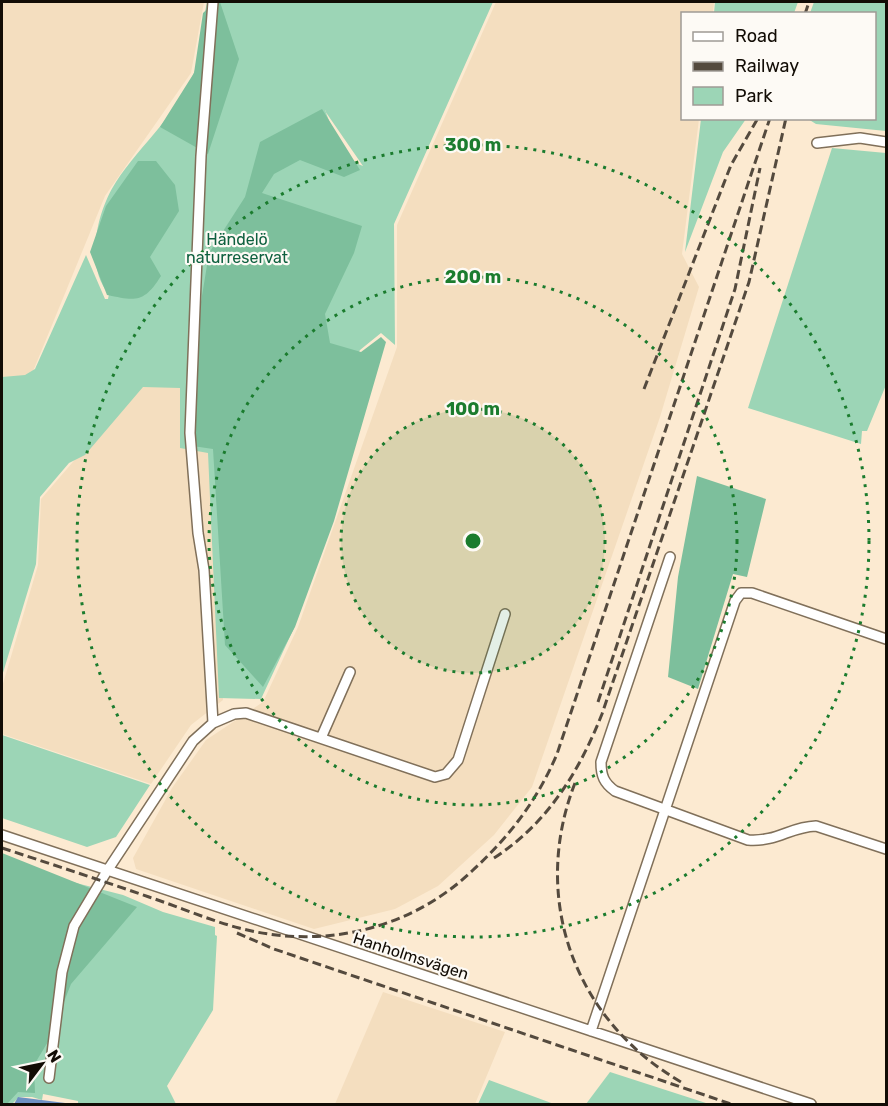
<svg xmlns="http://www.w3.org/2000/svg" width="888" height="1106" font-family="Rubik,sans-serif">
<style>
.built{fill:#f4debf}
.green{fill:#9cd5b6;fill-rule:evenodd}
.forest{fill:#7dbf9c}
.water{fill:#6d90c2}
.lines{fill:none;stroke-linecap:round;stroke-linejoin:round}
.minor-casing{stroke:#80705a;stroke-width:12}
.minor{stroke:#fff;stroke-width:9}
.rail{stroke:#544a3e;stroke-width:3;stroke-dasharray:9 4.5;stroke-linecap:butt}
.ring{fill:none;stroke:#1b7c2e;stroke-width:3;stroke-dasharray:3 6}
.labels{text-anchor:middle;dominant-baseline:central;stroke-width:4.5;stroke-linejoin:round;paint-order:stroke}
.park-label{font-size:16px;fill:#0e603f;stroke:#fdfaf5}
.street-label{font-size:16px;fill:#120c05;stroke:#fdfaf5}
.centre{fill:#1b7c2e;stroke:#fdfaf5;stroke-width:3}
.ring-label{font-size:18px;text-anchor:middle;font-weight:bold;fill:#1b7c2e;stroke:#fdfaf5;stroke-width:4.5;stroke-linejoin:round;paint-order:stroke}
</style>
<rect width="100%" height="100%" fill="#fcead1"/>
<!-- built -->
<path class="built" d="M2,2H204L191,73L105,196L29,381L2,388Z
M496,2H714L713,13L682,14V118L699,119L682,254L699,287L660,417L532,787L494,835L438,886L395,909L314,929L136,869L133,858L172,788L206,740L263,702L298,627L397,347V225Z
M141,383L184,384L210,450L218,553L223,700L191,725L151,784L2,734V687L38,565L41,499Z
M383,992L505,1032L475,1104H335Z"/>
<!-- green -->
<path class="green" d="M207,2H493L394,224L395,345L381,333L360,350L357,356L289,626L294,628L261,699L219,698L208,453L180,448V388L143,387L85,455L69,463L40,497L36,564L2,676V377L25,375L35,369L86,255L105,299H108L109,294C84,266 97,211 116,182C140,145 180,112 195,70C203,49 202,23 207,2ZM325,110V111L363,166C343,159 332,129 325,110Z
M715,2H798L794,13H714Z
M814,2H886V131L816,124L808,119L874,118V14L810,13Z
M701,119H746L723,152L685,252Z
M832,148L886,153V385L867,431H862L861,444L748,408Z
M2,735L150,785L116,837L87,847L2,818Z
M2,864L123,895L163,912L215,927V935L217,936L213,1010L167,1086L176,1104H78V1101L43,1094L42,1100L32,1097H19L12,1104H2Z
M610,1072L709,1104H586Z
M489,1080L554,1104H478Z"/>
<!-- forest -->
<path class="forest" d="M215,2H220L239,59L208,154L160,127L194,73L203,13Z
M322,109L360,170L344,177L300,160L274,174L262,193L362,226L354,253L325,314L330,343L361,352L381,337L386,342L334,521L295,627L263,687L225,645L213,449L186,445L188,382L209,253L245,197L260,142Z
M138,161H156L175,185L179,211L150,257L161,276C144,303 136,301 107,295L90,252L106,206Z
M697,476L766,499L747,577L733,574L698,689L668,677L678,577Z
M2,853L137,907L71,984L49,1040L34,1065L35,1093L18,1092L7,1104H2Z"/>
<!-- water -->
<path class="water" d="M18,1097L73,1104H14Z"/>
<g class="lines">
<!-- minor casing -->
<g class="minor-casing">
<path id="minor" d="M817,143L860,138L886,142
M670,557L601,762C601,776 604,783 615,791L748,840C778,842 789,827 816,826L886,849
M213,723L204,570L198,533L190,433L201,156L213,2
M321,738L350,672
M2,835L811,1104
M591,1031L735,601L741,593H752L886,639
M49,1078L62,972L74,926L107,871L193,741L213,723L234,714L246,713L435,777L446,774L458,760L505,614"/>
</g>
<!-- minor -->
<use href="#minor" class="minor"/>
<!-- rail -->
<path class="rail" d="M805,14L809,2
M644,389L731,165L758,118
M598,702L735,289L760,168
M575,783C530,898 574,1020 681,1082
M2,848C51,864 100,880 149,897C179,907 209,920 239,928C322,950 410,930 472,871C509,837 537,801 557,754L770,118
M494,858C547,824 579,772 602,714L749,282L786,118
M237,933L274,949L731,1104"/>
</g>
<!-- distance rings -->
<circle cx="473" cy="541" r="132" fill="#1b7c2e" fill-opacity=".12"/>
<g class="ring">
<circle cx="473" cy="541" r="132"/>
<circle cx="473" cy="541" r="264"/>
<circle cx="473" cy="541" r="396"/>
</g>
<g class="labels">
<!-- park labels -->
<g class="park-label">
<text x="237" y="239">Händelö<tspan x="237" dy="18">naturreservat</tspan></text>
</g>
<!-- street labels -->
<g class="street-label">
<text transform="translate(411 956) rotate(18)">Hanholmsvägen</text>
</g>
</g>
<circle cx="473" cy="541" r="9" class="centre"/>
<g class="ring-label">
<text x="473" y="151">300 m</text>
<text x="473" y="283">200 m</text>
<text x="473" y="415">100 m</text>
</g>
<!-- border -->
<rect width="888" height="1106" fill="none" stroke="#120c05" stroke-width="6"/>
<!-- legend -->
<rect x="681" y="12" width="195" height="108" fill="#fdfaf5" stroke="#9f9b95" stroke-width="1.5"/>
<rect x="693" y="32" width="30" height="9" fill="#ffffff" stroke="#9f9b95" stroke-width="1.5"/>
<text x="735" y="42" font-size="18" fill="#120c05">Road</text>
<rect x="693" y="62" width="30" height="9" fill="#544a3e" stroke="#9f9b95" stroke-width="1.5"/>
<text x="735" y="72" font-size="18" fill="#120c05">Railway</text>
<rect x="693" y="87" width="30" height="18" fill="#9cd5b6" stroke="#9f9b95" stroke-width="1.5"/>
<text x="735" y="102" font-size="18" fill="#120c05">Park</text>
<!-- north arrow -->
<g transform="translate(42 1064) rotate(58)" stroke="#fdfaf5" stroke-width="4.5" paint-order="stroke">
<path d="M0-4.5L10 22L0 15L-10 22Z" fill="#120c05"/>
<text y="-9" font-size="16" font-weight="bold" text-anchor="middle" fill="#120c05">N</text>
</g>
</svg>
